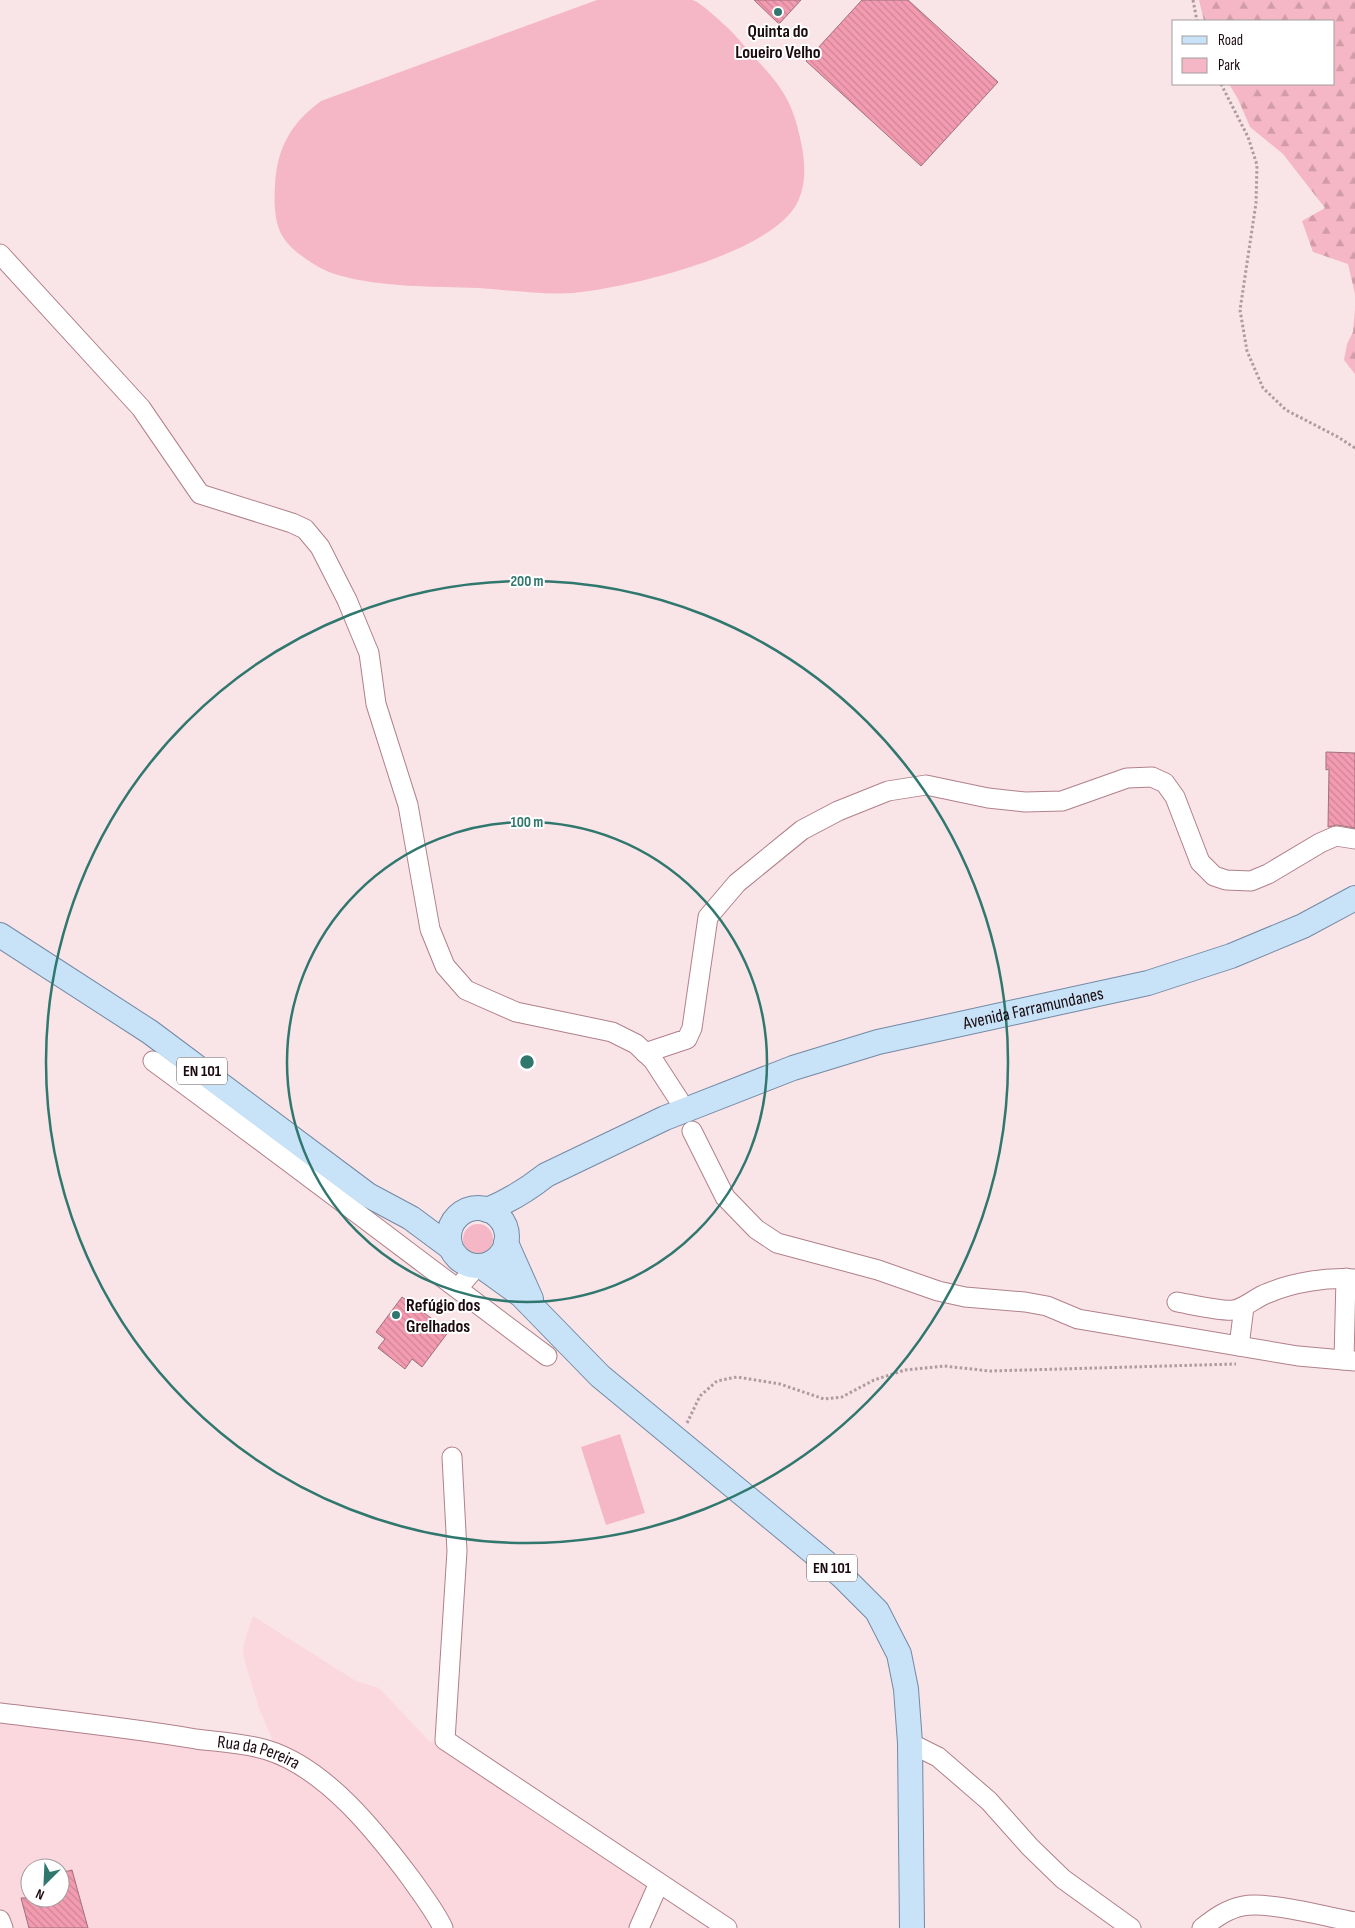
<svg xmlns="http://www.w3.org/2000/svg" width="1355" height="1928" font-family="'Sofia Sans Condensed',sans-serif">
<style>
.built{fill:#fbd7de;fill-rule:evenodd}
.green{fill:#f5b7c5}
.forest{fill:url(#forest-firs)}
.building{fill:url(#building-back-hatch);stroke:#9f717b}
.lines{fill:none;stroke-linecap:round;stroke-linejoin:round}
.minor-casing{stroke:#b0818b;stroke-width:21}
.major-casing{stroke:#738aa3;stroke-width:26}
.path{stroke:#ae9b9f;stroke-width:3;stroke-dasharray:2.5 2.5;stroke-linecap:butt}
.minor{stroke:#fff;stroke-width:19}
.major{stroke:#c8e2f7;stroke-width:24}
.ring{fill:none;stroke:#30776e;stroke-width:2.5}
.poi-dot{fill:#30776e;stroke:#fff;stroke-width:2}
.labels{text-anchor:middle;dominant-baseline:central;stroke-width:4;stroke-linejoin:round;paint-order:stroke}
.shield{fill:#fff;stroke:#5f5457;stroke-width:1}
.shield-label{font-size:16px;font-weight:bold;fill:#1b0b0f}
.poi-label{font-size:18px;font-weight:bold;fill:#1b0b0f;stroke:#fff}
.street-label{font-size:18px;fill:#1b0b0f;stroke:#fff}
.centre{fill:#30776e;stroke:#fff;stroke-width:2.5}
.ring-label{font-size:15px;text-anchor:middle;font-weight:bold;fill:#30776e;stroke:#fff;stroke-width:4;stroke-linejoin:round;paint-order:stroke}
</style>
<defs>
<pattern id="forest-firs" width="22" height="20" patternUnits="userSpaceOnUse" patternTransform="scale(1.25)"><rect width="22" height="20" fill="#f5b7c5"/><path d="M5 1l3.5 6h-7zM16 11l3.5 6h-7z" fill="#d19ca8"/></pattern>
<pattern id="building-back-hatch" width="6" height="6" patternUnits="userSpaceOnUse" patternTransform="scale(1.25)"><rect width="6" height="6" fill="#f39bb0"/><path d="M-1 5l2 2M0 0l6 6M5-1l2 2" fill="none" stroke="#d08496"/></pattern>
</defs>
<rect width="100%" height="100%" fill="#f9e4e8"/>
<!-- built -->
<path class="built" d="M253,1616L356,1681L379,1688L429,1741L447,1744L654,1880L633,1928H0V1713L275,1746L259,1708L245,1662L243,1650L245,1640ZM30,1868H60V1898H30Z"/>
<!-- green -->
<path class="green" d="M597,0C620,0 643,0 665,0C674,0 684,0 692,0C701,2 721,22 729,29C738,38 745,47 753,56C783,87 794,104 802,147C805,165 806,182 799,199C778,253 627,288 573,293C543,295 509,290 479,288C432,286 383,288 338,275C321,271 292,252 283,237C274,223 274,201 275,185C277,148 291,123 321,101Z
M463 1239a15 15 0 1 1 30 0a15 15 0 1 1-30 0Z
M620,1434L645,1513L606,1525L581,1447Z"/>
<!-- forest -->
<path class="forest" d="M1199,0H1355V294L1348,264L1313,252L1302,221L1325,208L1283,154L1250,127L1238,99L1229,84H1334V21H1204Z
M1355,309V374L1344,360L1347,344L1353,332Z"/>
<!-- building -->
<path class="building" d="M754,0H801L779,24Z
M862,0H908L998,82L921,166L806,61Z
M1326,752L1355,753V828L1337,825L1328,827L1329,769L1326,770Z
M402,1297L449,1331L422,1367L412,1359L405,1369L378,1348L385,1339L376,1332Z
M72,1870L88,1928H29L21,1898H60V1873Z"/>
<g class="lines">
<!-- minor casing -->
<g class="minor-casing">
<g id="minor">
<path d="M0,254L141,408L200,494L292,523L305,529L320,547L347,600L369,653L376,704L408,805L430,929L445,966L466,990L516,1012L612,1032L636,1044L653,1060L679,1100"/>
<path d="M645,1053L687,1039L692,1028L708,917L737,883L802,830L838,811L888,791L926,785L988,798L1025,802L1062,801L1127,778L1152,777L1165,783L1175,797L1200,862L1214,876L1226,880L1251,881L1268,874L1320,843L1336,836L1355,839"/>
<path d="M153,1061C285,1158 416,1258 547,1356"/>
<path d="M692,1131L725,1197L756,1229L777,1243L878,1270L938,1291L965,1297L1025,1302L1047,1306L1078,1319L1298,1356L1355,1361"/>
<path d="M458,1288L477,1266"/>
<path d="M1177,1302C1189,1304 1224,1312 1234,1310C1247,1307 1256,1297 1268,1293C1294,1282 1327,1277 1355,1279"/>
<path d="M1239,1346L1244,1307"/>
<path d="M1344,1360L1346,1278"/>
<path d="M452,1457L457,1551L445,1740L727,1928"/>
<path id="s1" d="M0,1713C65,1721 131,1728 196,1739C219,1742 245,1743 267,1750C326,1768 377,1833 412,1880C423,1896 435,1911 443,1928"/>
<path d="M910,1743L938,1757L989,1801L1030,1847L1063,1879L1131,1928"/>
<path d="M0,1920L3,1928"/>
<path d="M639,1928L659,1883"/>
<path d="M1202,1928C1215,1918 1227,1909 1243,1906C1268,1901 1327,1917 1355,1922"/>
</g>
</g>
<!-- major casing -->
<g class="major-casing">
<g id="major">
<path d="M0,935L150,1032L368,1195L411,1218L450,1247"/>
<circle cx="478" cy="1237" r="29"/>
<path id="s2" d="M487,1210C509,1201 527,1190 546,1175L665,1118L793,1068L878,1042L1148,983L1231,956L1303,926L1355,898"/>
<path d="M506,1243L531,1299"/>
<path d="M481,1266L521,1295L600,1376L842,1576L877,1611L899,1654L906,1689L910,1743L912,1928"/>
</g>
</g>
<!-- path -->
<path class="path" d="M1193,0L1197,21
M1221,84L1248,137L1257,165L1256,203L1240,310L1247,351L1263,388L1286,410L1338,437L1355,448
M687,1423L700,1396L717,1381L737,1377L780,1384L824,1399L842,1397L874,1380L905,1370L944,1366L990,1371L1236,1364"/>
<!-- minor -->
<use href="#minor" class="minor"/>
<!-- major -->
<use href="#major" class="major"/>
</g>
<!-- distance rings -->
<g class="ring">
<circle cx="527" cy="1062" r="240"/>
<circle cx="527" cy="1062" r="481"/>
</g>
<!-- markers -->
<g class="poi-dot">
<circle cx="778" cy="12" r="5"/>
<circle cx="396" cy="1315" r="5"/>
</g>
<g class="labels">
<!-- shield labels -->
<g class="shield">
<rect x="177" y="1057.5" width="50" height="27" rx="4"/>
<rect x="807" y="1554.5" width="50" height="27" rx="4"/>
</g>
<g class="shield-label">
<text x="202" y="1071">EN 101</text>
<text x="832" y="1568">EN 101</text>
</g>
<!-- poi labels -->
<g class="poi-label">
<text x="778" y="31">Quinta do<tspan x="778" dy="21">Loueiro Velho</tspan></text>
<text x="406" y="1305" text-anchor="start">Refúgio dos<tspan x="406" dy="21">Grelhados</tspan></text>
</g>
<!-- street labels -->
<g class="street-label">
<text stroke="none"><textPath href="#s2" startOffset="586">Avenida Farramundanes</textPath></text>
<text stroke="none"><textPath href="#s1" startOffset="262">Rua da Pereira</textPath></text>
</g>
</g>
<circle cx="527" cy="1062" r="8" class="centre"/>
<g class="ring-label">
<text x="527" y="586">200 m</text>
<text x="527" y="827">100 m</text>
</g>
<!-- legend -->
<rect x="1172" y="20" width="162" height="65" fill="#ffffff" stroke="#a49d9f"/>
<rect x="1182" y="36" width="25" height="8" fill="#c8e2f7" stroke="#a49d9f"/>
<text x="1218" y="45" font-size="15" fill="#1b0b0f">Road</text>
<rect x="1182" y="58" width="25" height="15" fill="#f5b7c5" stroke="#a49d9f"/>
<text x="1218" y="70" font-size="15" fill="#1b0b0f">Park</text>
<!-- north arrow -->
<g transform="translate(45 1883) rotate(204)"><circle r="24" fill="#ffffff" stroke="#a49d9f"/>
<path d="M0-4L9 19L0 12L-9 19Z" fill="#30776e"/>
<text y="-8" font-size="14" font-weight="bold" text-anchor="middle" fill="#1b0b0f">N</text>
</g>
</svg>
